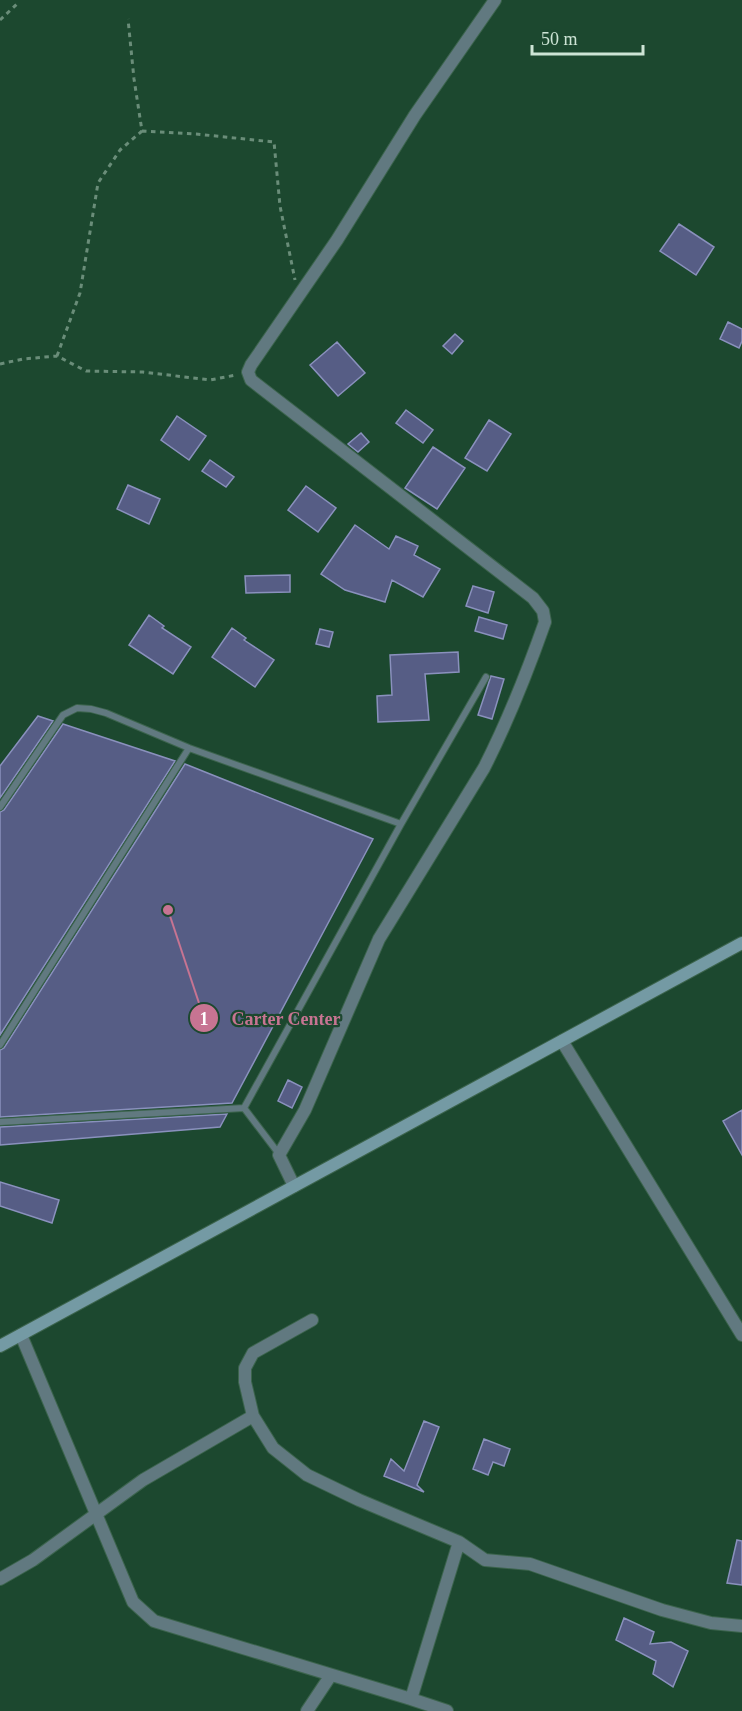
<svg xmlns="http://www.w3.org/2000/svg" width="742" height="1711" font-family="Georgia,serif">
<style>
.building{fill:#565d85;stroke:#8a91bd;stroke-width:1.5}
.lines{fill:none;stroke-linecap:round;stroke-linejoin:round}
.service-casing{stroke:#3c644d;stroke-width:8}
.minor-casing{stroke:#3c644d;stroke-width:14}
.secondary-casing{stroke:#3c644d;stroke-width:14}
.path{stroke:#6a8d79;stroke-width:3;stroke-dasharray:4.5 4.5;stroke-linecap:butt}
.service{stroke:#617980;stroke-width:6}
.minor{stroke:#617980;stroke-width:12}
.secondary{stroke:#749aa4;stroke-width:12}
.leader{fill:none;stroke:#c77492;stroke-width:2}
.callout-dot{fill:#c77492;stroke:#1c482f;stroke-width:2}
.mark-label{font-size:18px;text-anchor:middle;font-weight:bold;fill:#fff}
.callout-label{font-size:18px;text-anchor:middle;font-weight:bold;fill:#c77492;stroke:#1c482f;stroke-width:4.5;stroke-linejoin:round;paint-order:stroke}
</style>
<rect width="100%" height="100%" fill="#1c482f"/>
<!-- building -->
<path class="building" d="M679,224L714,247L696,275L660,251Z
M728,322L742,329V341L739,348L720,339Z
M455,334L463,341L452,354L443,346Z
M337,342L365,373L338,396L310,365Z
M406,410L433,430L423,443L396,423Z
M177,416L206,436L189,460L161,440Z
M489,420L511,434L487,471L465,458Z
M361,433L369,442L358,452L348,444Z
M433,447L465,468L437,509L405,488Z
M210,460L234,477L226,487L202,471Z
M128,485L160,499L149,524L117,509Z
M306,486L336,508L318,532L288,510Z
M355,525L389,549L396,536L418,546L414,555L440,569L423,597L392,580L385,602L345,590L321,574Z
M290,575V592L246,593L245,576Z
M473,586L494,592L488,613L466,606Z
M149,615L164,626L162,628L191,647L173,674L129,645Z
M479,617L507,625L503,639L475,631Z
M232,628L246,638L244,640L274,660L255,687L212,657Z
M320,629L333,632L329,647L316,644Z
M458,652L459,672L425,674L429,720L378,722L377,696L392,695L390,655Z
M491,676L504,679L492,719L478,715Z
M38,716L53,721L0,798V766Z
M63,724L175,761L0,1035V812L4,810Z
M185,764L373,839L232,1103L0,1117V1050L4,1048Z
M288,1080L302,1087L292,1108L278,1101Z
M742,1110V1155L723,1121Z
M227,1114L220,1127L0,1145V1127Z
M0,1182L59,1200L52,1223L0,1206Z
M424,1421L439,1427L417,1485L424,1492L384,1476L391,1459L404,1471Z
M484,1439L510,1449L504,1466L493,1462L488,1475L473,1469Z
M737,1540L742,1541V1585L727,1583Z
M624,1618L654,1632L650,1644L671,1642L688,1651L673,1687L653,1674L656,1661L616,1640Z"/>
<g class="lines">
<!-- service casing -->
<g class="service-casing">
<path id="service" d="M0,807L63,715L77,708L91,709L106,713L189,748L401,824
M0,1045L189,748
M244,1108L401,824L486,677
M0,1122L244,1108L279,1154"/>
</g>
<!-- minor casing -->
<g class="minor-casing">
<path id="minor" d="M562,1041L742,1335
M294,1186L279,1155L305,1110L379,939L484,768C508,721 527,673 545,622L543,611L533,598L251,380L248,372L251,365L337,240L415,115L495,0
M312,1320L253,1353L245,1368V1382L253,1416L273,1448L307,1475L359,1500L459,1542L485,1560L530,1564L662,1610L711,1623L742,1626
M21,1335L133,1602L154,1621L411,1699L459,1542
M0,1579L33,1560L143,1480L253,1416
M411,1699L447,1711
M307,1711L331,1675"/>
</g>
<!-- secondary casing -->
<g class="secondary-casing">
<path id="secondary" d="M0,1346L742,943"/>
</g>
<!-- path -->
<path class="path" d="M0,20L18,3
M142,131L196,134L274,142L280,206L295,280
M57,356L80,293L98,183L120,150L142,131L134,79L128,19
M0,364L23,359L57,356L86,371L143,372L210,380L236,375"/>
<!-- service -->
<use href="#service" class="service"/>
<!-- minor -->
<use href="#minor" class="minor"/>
<!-- secondary -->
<use href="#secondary" class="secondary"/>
</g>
<!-- callouts -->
<path class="leader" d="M168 910L204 1018"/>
<g class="callout-dot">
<circle cx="168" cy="910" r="6"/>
<circle cx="204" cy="1018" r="15"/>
</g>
<g class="mark-label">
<text x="204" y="1025">1</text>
</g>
<g class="callout-label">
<text x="286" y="1025">Carter Center</text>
</g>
<!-- scale -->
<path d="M532 45v9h111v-9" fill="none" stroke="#cde4d5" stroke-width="3"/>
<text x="541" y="45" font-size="18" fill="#cde4d5" stroke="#1c482f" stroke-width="4.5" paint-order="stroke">50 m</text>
</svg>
